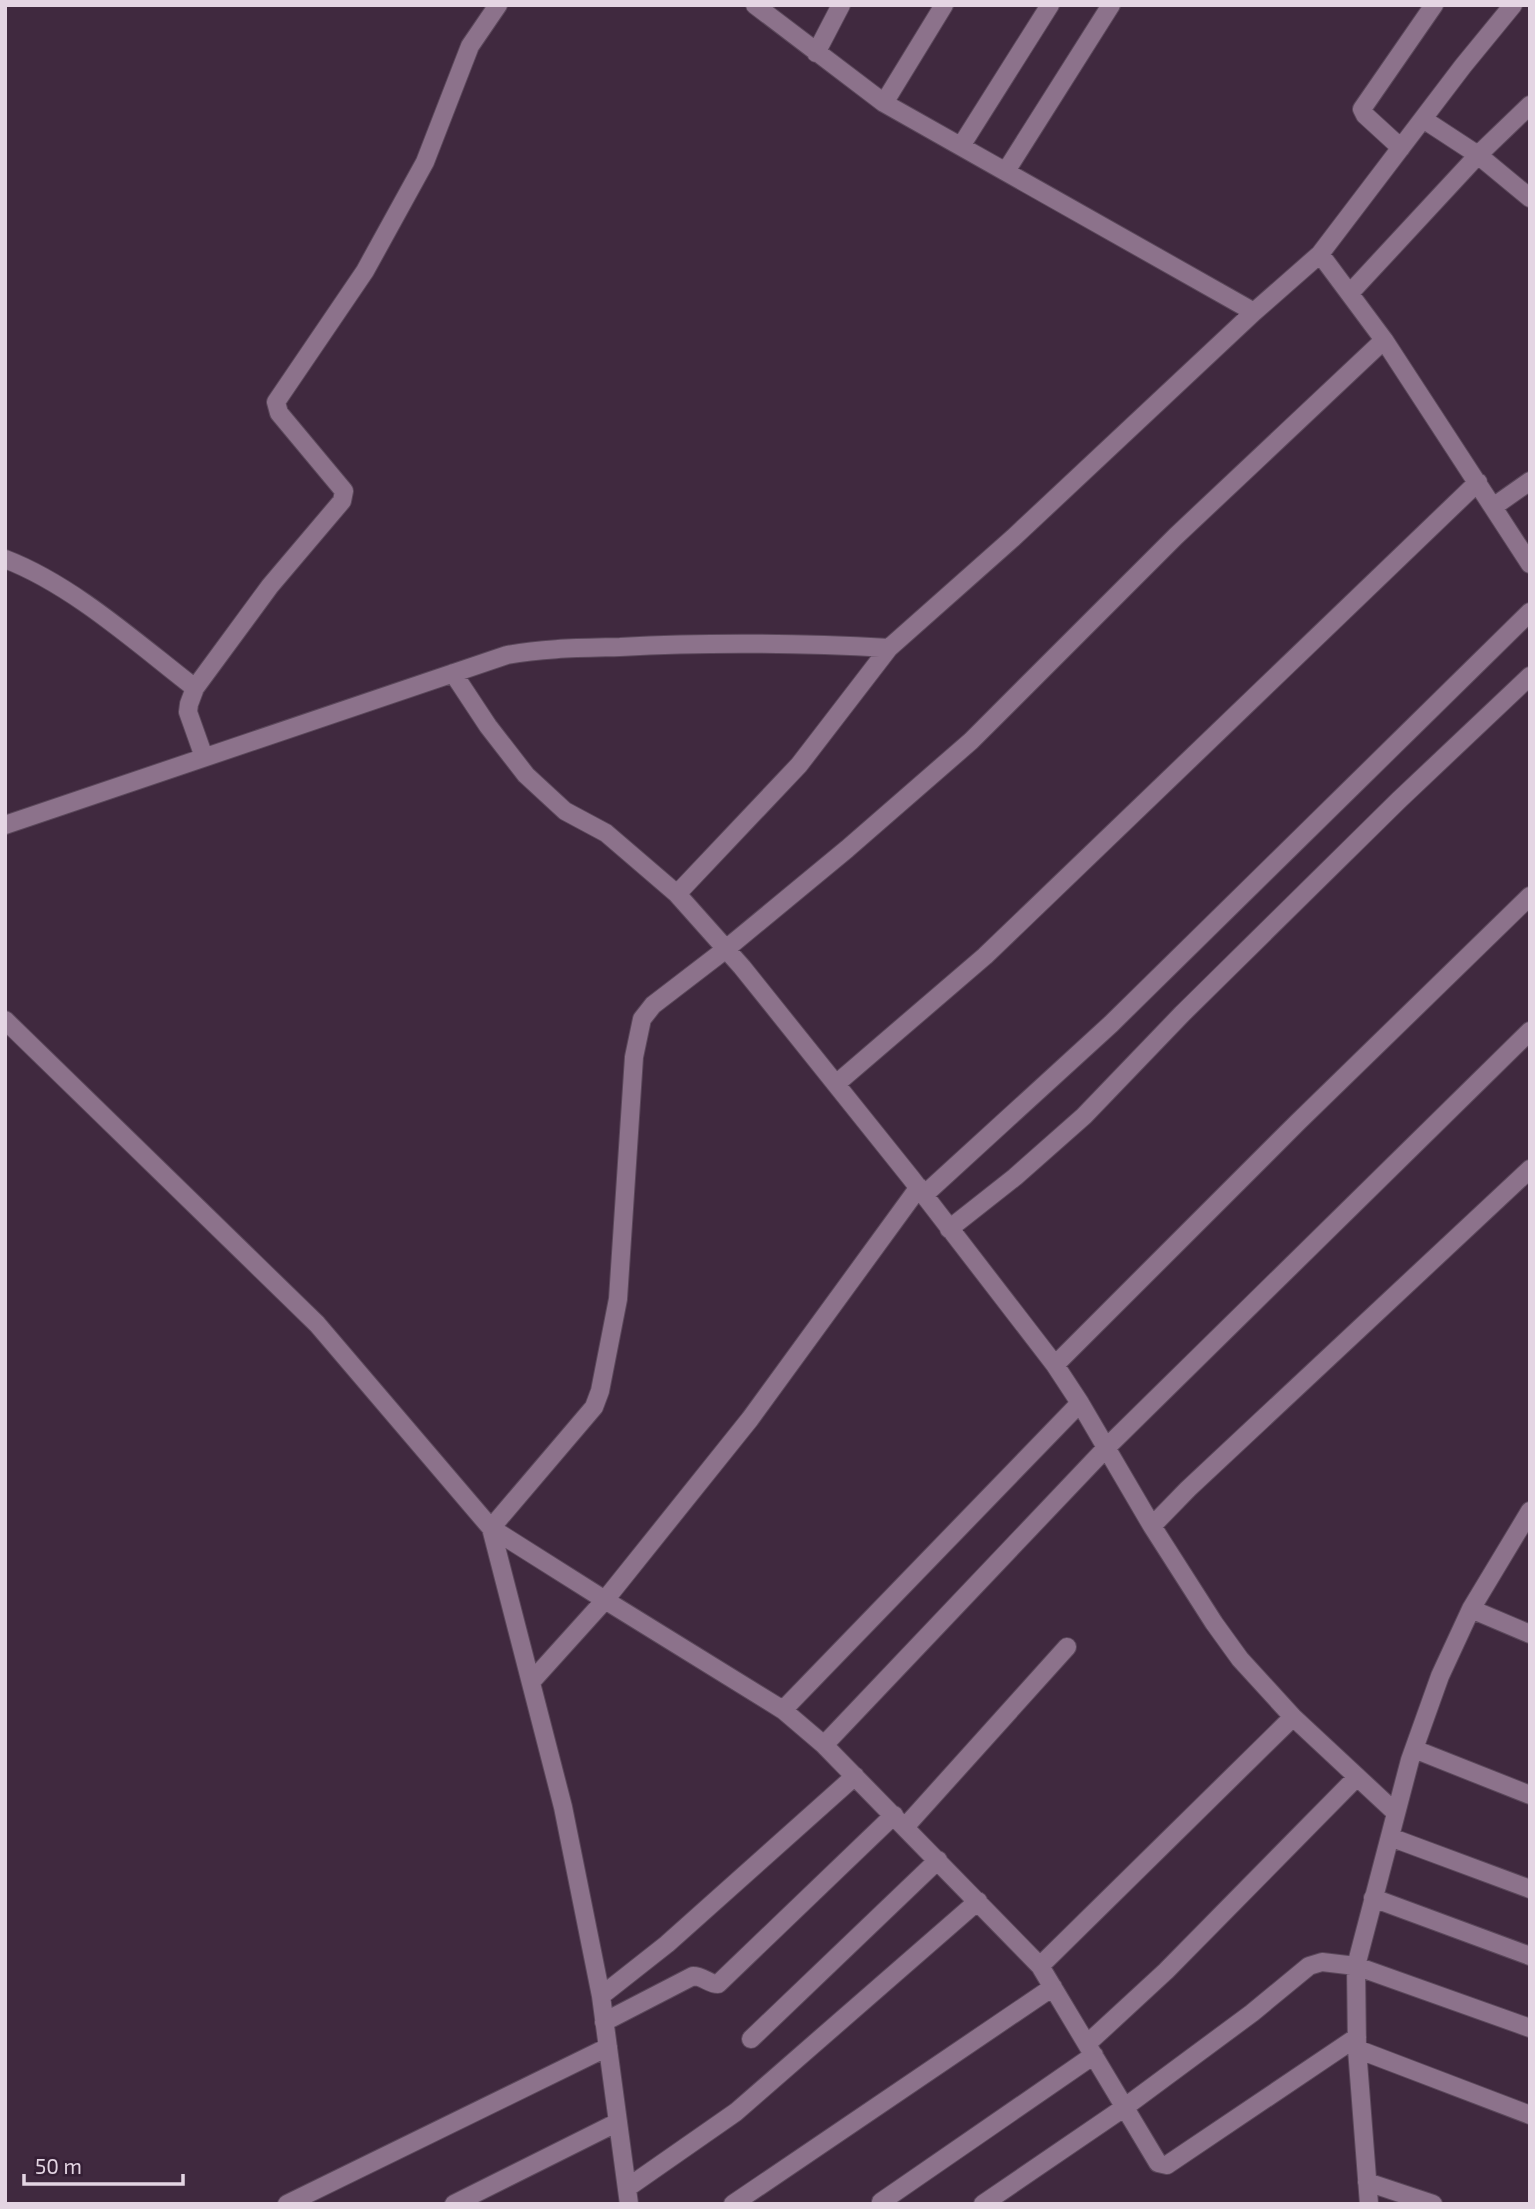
<svg xmlns="http://www.w3.org/2000/svg" width="1535" height="2209" font-family="'Exo 2',sans-serif">
<style>
.lines{fill:none;stroke-linecap:round;stroke-linejoin:round}
.minor-casing{stroke:#5b485b;stroke-width:20}
.minor{stroke:#8c728b;stroke-width:18}
</style>
<rect width="100%" height="100%" fill="#40293f"/>
<g class="lines">
<!-- minor casing -->
<g class="minor-casing">
<path id="minor" d="M755,5L884,103L1254,312
M816,53L841,5
M884,103L944,5
M1423,119L1478,155L1530,198
M961,146L1050,5
M1401,148L1365,115L1362,109L1434,5
M1006,171L1111,5
M1320,254L1384,340L1530,564
M1350,293L1478,155L1530,105
M1493,507L1530,481
M5,559C73,585 138,644 195,688
M453,673L488,726L526,775L565,811L606,833L677,894L742,967L911,1178L1055,1365L1080,1403L1152,1526L1214,1623L1240,1659L1293,1717L1396,1813
M204,757L188,712L189,704L195,688L270,586L342,501L344,491L279,413L276,402L365,271L425,162L470,46L498,5
M5,825L507,655C544,648 582,648 620,647C709,642 800,643 889,648L1013,538L1254,312L1320,254L1463,66L1513,5
M677,894L799,765L889,648
M5,1020L317,1324L491,1528L605,1600L783,1710L824,1745L1040,1966L1158,2163L1167,2165L1357,2037
M836,1084L985,956L1478,482
M924,1195L1111,1024L1530,612
M949,1229L1015,1177L1084,1116L1182,1014L1399,800L1530,676
M1055,1365L1298,1122L1530,896
M1152,1526L1188,1489L1530,1169
M1471,1609L1530,1634
M531,1682L605,1600L750,1419L919,1187
M783,1710L1080,1403
M824,1745L1106,1448L1530,1031
M1414,1749L1530,1795
M905,1827L1067,1647
M1390,1837L1530,1889
M1373,1898L1530,1956
M1040,1966L1293,1717
M601,1996L667,1944L855,1776
M604,2022L693,1976C703,1976 709,1984 718,1984L894,1815
M751,2039L938,1860
M1088,2043L1166,1971L1356,1778
M1357,2049L1530,2115
M1367,2182L1433,2204
M627,2188L736,2112L978,1901
M881,2202L1094,2055
M287,2204L608,2047
M454,2204L618,2122
M629,2204L601,1996L563,1807L491,1528L594,1407L600,1391L618,1299L634,1057L642,1019L653,1005L726,949L847,849L971,741L1176,536L1384,340
M733,2204L1053,1987
M983,2204L1125,2107L1252,2013L1309,1966L1322,1962L1356,1966L1530,2028
M1369,2204L1357,2049L1356,1966L1410,1760L1440,1676L1471,1609L1530,1511"/>
</g>
<!-- minor -->
<use href="#minor" class="minor"/>
</g>
<!-- border -->
<rect width="1535" height="2209" fill="none" stroke="#e4d5e3" stroke-width="14"/>
<!-- scale -->
<path d="M24 2174v10h159v-10" fill="none" stroke="#e4d5e3" stroke-width="3.5"/>
<text x="35" y="2174" font-size="21" fill="#e4d5e3" stroke="#351f35" stroke-width="5" paint-order="stroke">50 m</text>
</svg>
